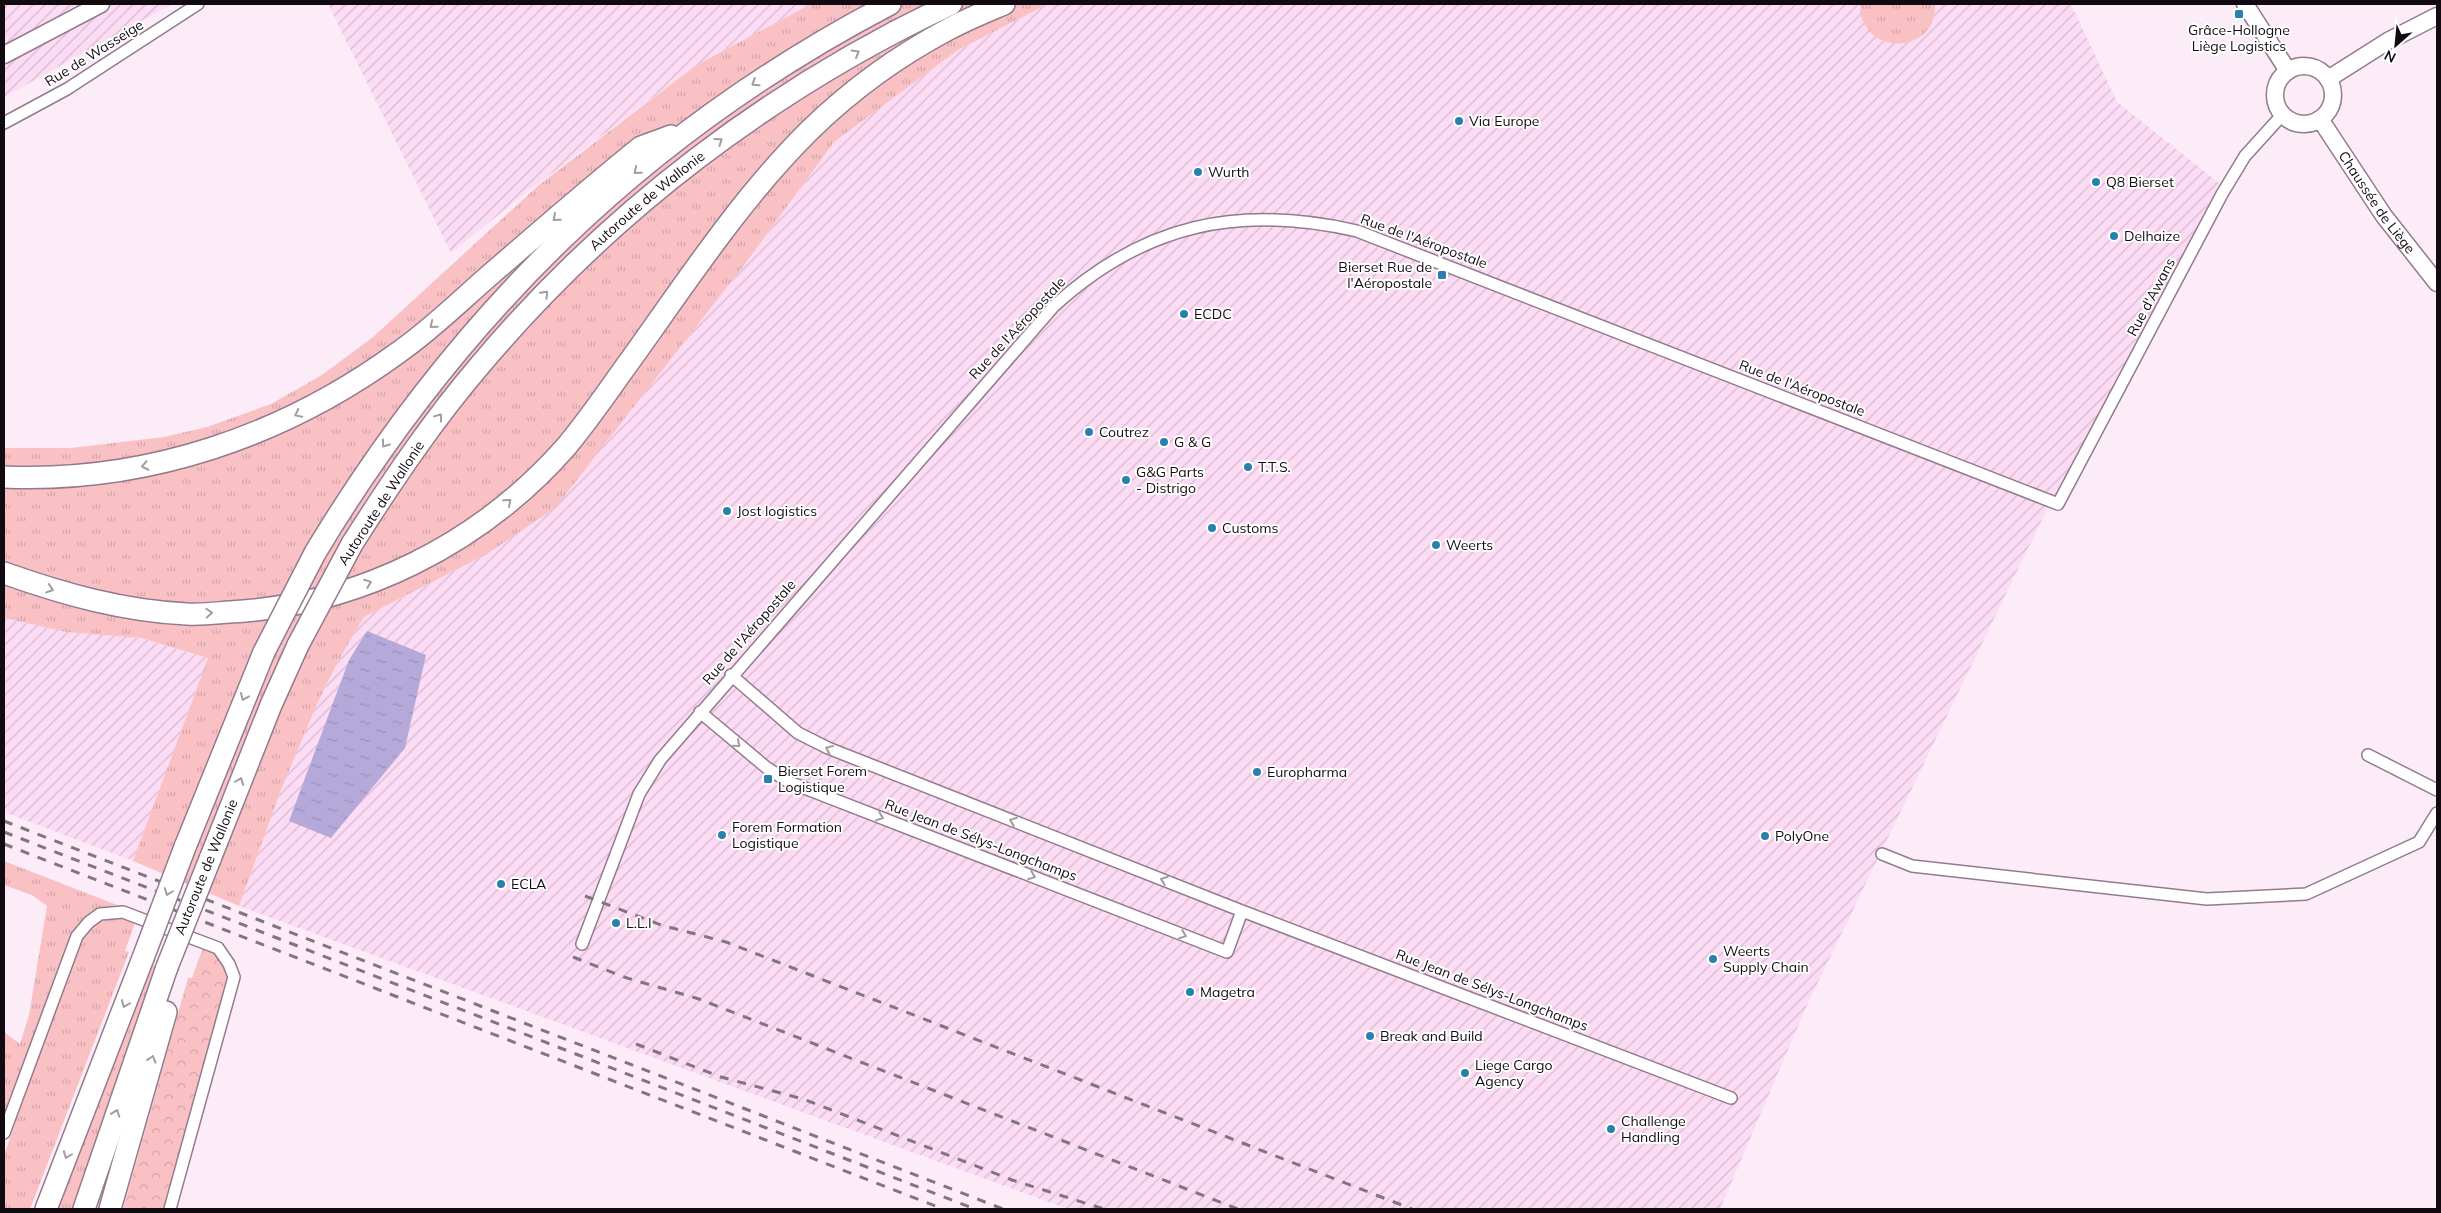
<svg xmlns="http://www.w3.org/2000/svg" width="2441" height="1213" font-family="Mulish,sans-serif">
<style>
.industrial{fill:url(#industrial-furrows)}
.grass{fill:url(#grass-tufts)}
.forest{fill:url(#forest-crowns)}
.water{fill:url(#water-ripples)}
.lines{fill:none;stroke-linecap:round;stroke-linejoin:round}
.street-casing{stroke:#937b8d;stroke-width:14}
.secondary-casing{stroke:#937b8d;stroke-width:19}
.highway-casing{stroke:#937b8d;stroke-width:24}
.street{stroke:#fff;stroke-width:11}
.secondary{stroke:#fff;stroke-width:16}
.highway{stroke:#fff;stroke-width:21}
.rail{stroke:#81757f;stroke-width:3;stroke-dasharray:9 9;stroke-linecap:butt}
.highway-bridge-casing{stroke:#937b8d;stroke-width:24;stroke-linecap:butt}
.highway-bridge{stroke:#fff;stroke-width:21}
.oneway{stroke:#a09da0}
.poi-dot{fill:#2980af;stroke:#fff;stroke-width:2}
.labels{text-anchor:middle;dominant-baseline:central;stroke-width:4;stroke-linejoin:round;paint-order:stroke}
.poi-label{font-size:14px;fill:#120a11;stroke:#fff;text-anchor:start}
.street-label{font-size:14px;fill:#120a11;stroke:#fff}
</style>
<defs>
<pattern id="industrial-furrows" width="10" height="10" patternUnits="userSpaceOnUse" patternTransform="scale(1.25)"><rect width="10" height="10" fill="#fcdbf4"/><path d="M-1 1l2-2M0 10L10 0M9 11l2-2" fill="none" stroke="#d7bbd0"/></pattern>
<pattern id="grass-tufts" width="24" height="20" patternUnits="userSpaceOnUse" patternTransform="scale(1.25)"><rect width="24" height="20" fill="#fac1c5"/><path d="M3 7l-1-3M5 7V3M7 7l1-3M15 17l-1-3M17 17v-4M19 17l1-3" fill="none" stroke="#d5a4a8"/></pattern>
<pattern id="forest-crowns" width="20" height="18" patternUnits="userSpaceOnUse" patternTransform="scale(1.25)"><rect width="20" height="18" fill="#fac1c5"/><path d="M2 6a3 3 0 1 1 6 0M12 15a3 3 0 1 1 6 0" fill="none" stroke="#d5a4a8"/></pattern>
<pattern id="water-ripples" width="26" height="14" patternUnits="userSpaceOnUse" patternTransform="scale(1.25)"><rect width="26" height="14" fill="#b4a9d8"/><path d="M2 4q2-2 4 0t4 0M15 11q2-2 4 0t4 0" fill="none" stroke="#9a90b8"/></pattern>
</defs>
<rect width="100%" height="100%" fill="#fcecf8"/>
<!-- industrial -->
<path class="industrial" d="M4,4H172L4,97Z
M328,4H811L695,66L528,191L451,253Z
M1048,4H2071L2117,102L2219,183L2123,371L2049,505L1808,1003L1720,1209H1068L239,906L281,790L317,704L337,663L364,617L487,554L554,508L745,264L834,142L958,50Z
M4,618L66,632L141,638L208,658L133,861L4,812Z"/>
<!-- grass -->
<path class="grass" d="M811,4H1048L958,50L834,142L745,264L555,508L487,554L364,617L337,663L317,704L281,790L239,906L133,861L208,658L141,638L66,632L4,618V448H71L164,437L207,427L271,404L322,375L373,337L539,185L695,66Z
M1860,4H1935C1937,57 1859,56 1860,4Z
M4,861L117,905L100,908L84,920L4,1125V1032L20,1044L29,1015L47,906L32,895L4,885Z
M120,917L136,920L125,951L129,952L30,1209H4V1155L81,936C93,923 102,919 120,917Z
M151,964L159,967L75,1209H57Z"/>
<!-- forest -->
<path class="forest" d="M204,945C220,956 226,964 228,984L168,1209H123L188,978H192Z"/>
<!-- water -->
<path class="water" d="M367,631L426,655L405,748L331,838L289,821L349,660Z"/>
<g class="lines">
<!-- street casing -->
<g class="street-casing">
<path id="street" d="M4,123L67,89L198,4
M731,675L798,733L828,748L1242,911L1731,1098
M700,712L767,768L789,782L1227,952L1242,911
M2368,755L2437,790
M1882,854L1912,866L2207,899L2306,894L2419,842L2437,813
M582,944L639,794L660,760L1054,306C1144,224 1239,204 1357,231L2058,504L2222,194L2245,156L2283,114
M4,1133L77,936L89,922L100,914L123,912L218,948L229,964L234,977L170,1209"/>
</g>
<!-- secondary casing -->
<g class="secondary-casing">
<g id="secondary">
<path d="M2245,4L2288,71"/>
<path d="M4,55L101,4"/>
<circle cx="2304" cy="95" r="29"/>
<path d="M2328,79L2388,41L2437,16"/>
<path id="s1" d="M2320,119L2384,216L2437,283"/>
</g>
</g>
<!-- highway casing -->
<g class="highway-casing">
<g id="highway">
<path d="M4,477C147,483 284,436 399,352C432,329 461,300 491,274C541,231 590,188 641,147L671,136"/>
<path id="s2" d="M352,544C392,481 433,420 481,364C610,211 771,89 951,4"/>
<path d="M315,553C458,315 643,133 890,4"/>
<path d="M4,573C63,594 123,611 187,614C201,615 216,613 230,612C359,605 480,544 565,448C588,421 608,391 629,362C686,283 740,199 810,130C850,91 898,56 947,30C965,20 985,12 1004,4"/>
<path d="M185,847L264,652"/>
<path d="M210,859L271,705L298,645"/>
<path d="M46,1209L143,958"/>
<path d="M84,1209L167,967"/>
<path d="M110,1209L166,1012"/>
</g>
</g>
<!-- street -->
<use href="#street" class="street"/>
<!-- secondary -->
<use href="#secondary" class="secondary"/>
<!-- highway -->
<use href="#highway" class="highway"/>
<!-- rail -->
<path class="rail" d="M4,821L1003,1209
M4,832L975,1209
M4,844L943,1209
M585,896L661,925L726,942L1412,1209
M573,957L627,978L699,999L1238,1209
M636,1044L721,1077L803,1099L1012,1180L1104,1209"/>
<!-- highway-bridge casing -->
<g class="highway-bridge-casing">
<path id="highway-bridge" d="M298,645L352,544
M264,652L315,553
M143,958L185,847
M167,967L210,859"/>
</g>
<!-- highway-bridge -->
<use href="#highway-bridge" class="highway-bridge"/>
</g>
<!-- one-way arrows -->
<defs><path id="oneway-chevron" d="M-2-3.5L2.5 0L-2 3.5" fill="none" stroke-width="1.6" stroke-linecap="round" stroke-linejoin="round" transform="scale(1.25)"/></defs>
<g class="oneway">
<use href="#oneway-chevron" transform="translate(856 53) rotate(-30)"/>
<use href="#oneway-chevron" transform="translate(755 83) rotate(147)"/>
<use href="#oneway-chevron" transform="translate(719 141) rotate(-36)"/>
<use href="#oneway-chevron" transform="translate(637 171) rotate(140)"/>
<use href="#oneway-chevron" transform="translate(556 218) rotate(139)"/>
<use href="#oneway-chevron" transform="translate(545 294) rotate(-46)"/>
<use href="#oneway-chevron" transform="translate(433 325) rotate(141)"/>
<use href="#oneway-chevron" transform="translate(298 414) rotate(154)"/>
<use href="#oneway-chevron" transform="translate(439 417) rotate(-53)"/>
<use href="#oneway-chevron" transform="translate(385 444) rotate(126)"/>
<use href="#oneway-chevron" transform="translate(145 466) rotate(168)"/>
<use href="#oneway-chevron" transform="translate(508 502) rotate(-41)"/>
<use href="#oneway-chevron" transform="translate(368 583) rotate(-21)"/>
<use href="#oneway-chevron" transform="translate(50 589) rotate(18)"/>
<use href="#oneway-chevron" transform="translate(209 613) rotate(-3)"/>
<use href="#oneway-chevron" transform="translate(244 697) rotate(113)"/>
<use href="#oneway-chevron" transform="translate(737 744) rotate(40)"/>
<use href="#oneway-chevron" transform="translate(829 749) rotate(-156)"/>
<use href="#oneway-chevron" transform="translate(240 781) rotate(-69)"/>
<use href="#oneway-chevron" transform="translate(880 817) rotate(21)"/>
<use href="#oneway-chevron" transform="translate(1013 821) rotate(-159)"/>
<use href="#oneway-chevron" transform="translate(1032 876) rotate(21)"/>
<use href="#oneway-chevron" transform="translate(1164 880) rotate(-159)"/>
<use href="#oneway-chevron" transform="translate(168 892) rotate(111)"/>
<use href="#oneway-chevron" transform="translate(1183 935) rotate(21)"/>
<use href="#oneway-chevron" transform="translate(125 1004) rotate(111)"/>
<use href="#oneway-chevron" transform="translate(152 1059) rotate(-73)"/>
<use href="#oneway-chevron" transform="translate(116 1113) rotate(-71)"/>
<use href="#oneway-chevron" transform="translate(67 1155) rotate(111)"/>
</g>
<!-- markers -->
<g class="poi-dot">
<rect x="2234" y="9" width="10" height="10" rx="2.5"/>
<circle cx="1459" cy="121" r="5"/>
<circle cx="1198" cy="172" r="5"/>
<circle cx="2096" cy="182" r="5"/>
<circle cx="2114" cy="236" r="5"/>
<rect x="1437" y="270" width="10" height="10" rx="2.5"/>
<circle cx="1184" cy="314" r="5"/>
<circle cx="1089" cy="432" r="5"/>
<circle cx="1164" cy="442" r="5"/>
<circle cx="1248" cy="467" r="5"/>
<circle cx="1126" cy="480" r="5"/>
<circle cx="727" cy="511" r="5"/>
<circle cx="1212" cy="528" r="5"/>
<circle cx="1436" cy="545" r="5"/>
<circle cx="1257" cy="772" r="5"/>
<rect x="763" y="774" width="10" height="10" rx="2.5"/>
<circle cx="722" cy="835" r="5"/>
<circle cx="1765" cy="836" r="5"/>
<circle cx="501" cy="884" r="5"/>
<circle cx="616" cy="923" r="5"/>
<circle cx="1713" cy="959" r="5"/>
<circle cx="1190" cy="992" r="5"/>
<circle cx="1370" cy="1036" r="5"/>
<circle cx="1465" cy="1073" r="5"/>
<circle cx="1611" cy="1129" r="5"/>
</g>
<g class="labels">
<!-- poi labels -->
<g class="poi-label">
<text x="2239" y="30" text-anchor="middle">Grâce-Hollogne<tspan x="2239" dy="16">Liège Logistics</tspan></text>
<text x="1469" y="121">Via Europe</text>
<text x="1208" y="172">Wurth</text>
<text x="2106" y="182">Q8 Bierset</text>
<text x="2124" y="236">Delhaize</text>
<text x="1432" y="267" text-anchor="end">Bierset Rue de<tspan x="1432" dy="16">l'Aéropostale</tspan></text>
<text x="1194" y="314">ECDC</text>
<text x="1099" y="432">Coutrez</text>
<text x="1174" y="442">G &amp; G</text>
<text x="1258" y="467">T.T.S.</text>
<text x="1136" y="472">G&amp;G Parts<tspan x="1136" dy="16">- Distrigo</tspan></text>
<text x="737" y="511">Jost logistics</text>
<text x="1222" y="528">Customs</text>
<text x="1446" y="545">Weerts</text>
<text x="778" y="771">Bierset Forem<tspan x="778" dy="16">Logistique</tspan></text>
<text x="1267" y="772">Europharma</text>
<text x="732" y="827">Forem Formation<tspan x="732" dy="16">Logistique</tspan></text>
<text x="1775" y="836">PolyOne</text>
<text x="511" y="884">ECLA</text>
<text x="626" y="923">L.L.I</text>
<text x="1723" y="951">Weerts<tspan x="1723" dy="16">Supply Chain</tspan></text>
<text x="1200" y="992">Magetra</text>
<text x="1380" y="1036">Break and Build</text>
<text x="1475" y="1065">Liege Cargo<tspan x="1475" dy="16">Agency</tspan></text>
<text x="1621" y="1121">Challenge<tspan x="1621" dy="16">Handling</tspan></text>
</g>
<!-- street labels -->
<g class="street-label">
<text transform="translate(94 53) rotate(-32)">Rue de Wasseige</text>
<text stroke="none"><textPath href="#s2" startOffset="455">Autoroute de Wallonie</textPath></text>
<text stroke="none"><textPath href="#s1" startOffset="101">Chaussée de Liège</textPath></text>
<text transform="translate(1424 241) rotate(20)">Rue de l'Aéropostale</text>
<text transform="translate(2151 297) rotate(-62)">Rue d'Awans</text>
<text transform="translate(1017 328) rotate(-47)">Rue de l'Aéropostale</text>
<text transform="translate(1802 388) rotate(21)">Rue de l'Aéropostale</text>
<text transform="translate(381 503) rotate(-57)">Autoroute de Wallonie</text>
<text transform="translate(749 632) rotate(-49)">Rue de l'Aéropostale</text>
<text transform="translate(981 840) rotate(21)">Rue Jean de Sélys-Longchamps</text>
<text transform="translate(206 867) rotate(-68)">Autoroute de Wallonie</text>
<text transform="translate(1492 990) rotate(21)">Rue Jean de Sélys-Longchamps</text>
</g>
</g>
<!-- border -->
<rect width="2441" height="1213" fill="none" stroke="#120a11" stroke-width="10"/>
<!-- north arrow -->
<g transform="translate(2396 45) rotate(207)" stroke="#ffffff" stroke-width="4" paint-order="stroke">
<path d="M0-4L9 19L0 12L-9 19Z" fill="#120a11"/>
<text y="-8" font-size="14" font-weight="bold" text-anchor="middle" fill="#120a11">N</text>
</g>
</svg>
